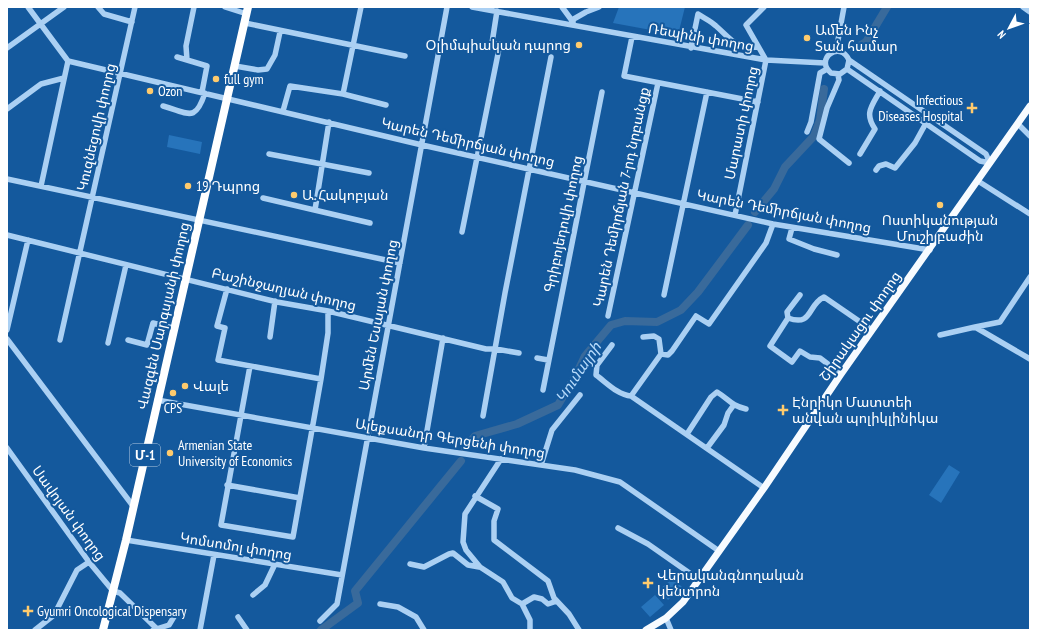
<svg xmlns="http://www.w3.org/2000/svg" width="1037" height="637" font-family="'PT Sans Narrow','Noto Sans Armenian',sans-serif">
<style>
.green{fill:#2774bb}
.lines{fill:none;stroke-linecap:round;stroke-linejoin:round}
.river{stroke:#396a9b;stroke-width:8}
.minor{stroke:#abd0f3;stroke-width:5.5}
.major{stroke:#f7fbff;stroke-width:7}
.highway{stroke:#fff;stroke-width:8}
.poi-dot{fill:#ffcb6d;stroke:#14599d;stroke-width:1.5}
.labels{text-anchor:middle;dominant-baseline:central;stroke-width:4;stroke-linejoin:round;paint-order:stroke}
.shield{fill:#14599d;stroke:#b8cde2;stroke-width:1}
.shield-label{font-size:13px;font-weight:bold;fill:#fff}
.poi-label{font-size:14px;fill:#fff;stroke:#14599d;text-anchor:start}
.street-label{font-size:14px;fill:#fff;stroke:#14599d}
.water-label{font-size:15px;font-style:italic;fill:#b7dafa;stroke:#14599d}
</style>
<rect width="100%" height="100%" fill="#14599d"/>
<!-- green -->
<path class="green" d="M619,7H685L678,35L613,23Z
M169,135L202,142L200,154L167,147Z
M949,465L960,472L941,503L929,495Z
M673,578L682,587L668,600L659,590Z
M655,595L664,605L650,617L641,607Z"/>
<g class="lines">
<!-- river -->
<path class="river" d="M854,49L866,42L887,7
M755,212L774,189L785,167L814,136L820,120L824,89
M465,448L475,436L517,424L558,405L576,375L585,356L611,325L625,321L657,322L681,310L698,292L748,225
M321,630L358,603L355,591L461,461"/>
<!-- minor -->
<path class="minor" d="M28,7L68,61L422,145L773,224L930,250
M98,7L104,14L132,22
M225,7L247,14
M472,7L766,60L825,63
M562,7L573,22
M1023,7L1030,12
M572,20L586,12L599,7
M245,23L405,56
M632,37L624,76L758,102
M7,48L64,7
M691,48L698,14C704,18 711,21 716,26C731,39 736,50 758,47
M836,51L844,7
M177,57L207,66L202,92
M187,60L186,46L194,7
M849,60L847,69L840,74L831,73C814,59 840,40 849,60L986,154L990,163
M235,66L258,70L267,69L275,55L280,32
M847,69L980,161L990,163
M838,75L839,80L827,108L819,139L849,163
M343,94L361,7
M163,106C189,113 195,123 205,93
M7,109L41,84L64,78
M283,111L290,86L343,94L386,105
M1018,124L1030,136
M807,132L811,122L820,73L827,69
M269,154L369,173
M860,154L875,129C864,113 872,106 880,91
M876,170L879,166L886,164L895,168L915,143L926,123
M7,179L400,263
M978,181L1030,214
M41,186L68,61
M263,198L370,223
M315,210L329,122
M735,215L766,60L746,25L764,7
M792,228L789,239L814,249L837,255
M462,232L500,44L492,43L497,11
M7,235L277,302L328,311L486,349H496L519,353
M227,289L217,326L225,328L218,360L321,379
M664,295L707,92
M608,316L658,83
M788,318L787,312L800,295
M975,327L1000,322L1030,277
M7,330L28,240
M940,335L975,327L1030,359
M270,337L275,301
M643,337L654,336L659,339L661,354
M7,339L133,506
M60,340L135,7
M128,340L147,345L153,323L173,328
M108,343L126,265
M612,345L597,365L596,375C607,383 618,395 631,396
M537,358L548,360
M250,366L221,525L293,537L321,379L328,333V311
M841,374L820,358L810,357L800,351L792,362L770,346L788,318C813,327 807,305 824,297L872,330
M543,390L602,92
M157,400L424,448L575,470L620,482L719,551
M483,416L505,293L551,57
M687,434L711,397L717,392C730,400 730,405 746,409
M7,448L89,562L113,591L120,593L156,628
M424,448L443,338
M707,448L724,425L728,413L733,406
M501,459L465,514L463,542L466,550L480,567L503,582L512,598L522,604L530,620V630
M541,465L552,430L580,395
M227,485L300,498
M764,488L631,396L661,354L668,355L672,351L696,316L709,324L766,243L773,224
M475,496L498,509L494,521V540L548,581L554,598L569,614L579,630
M618,528L648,544L698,579
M126,540L342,575
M410,564L424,567L449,554L453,553L468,565L479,567
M253,595L265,585L275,564
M380,604L398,607L416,617L424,630
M522,604L534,597L542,599L548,604L557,601
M238,617L247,630
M666,618L671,630
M320,621L337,604L447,7
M35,630L54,615L77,570L89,562
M153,630L169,625L175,615
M200,630L214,555"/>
<!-- major -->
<path class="major" d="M646,630L666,618L683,602L764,488L841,374L1030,106"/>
<!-- highway -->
<path class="highway" d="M103,630L126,540L248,7"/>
</g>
<!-- markers -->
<g class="poi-dot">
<circle cx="807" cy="38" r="4"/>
<circle cx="579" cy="45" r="4"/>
<circle cx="216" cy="79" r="4"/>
<circle cx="150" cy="91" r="4"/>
<path d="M970 102h4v4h4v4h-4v4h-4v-4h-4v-4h4z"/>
<circle cx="188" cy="186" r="4"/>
<circle cx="294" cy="195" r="4"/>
<circle cx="940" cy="205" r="4"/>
<circle cx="185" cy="386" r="4"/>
<circle cx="173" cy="393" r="4"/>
<path d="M781 404h4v4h4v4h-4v4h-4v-4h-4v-4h4z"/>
<circle cx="170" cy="453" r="4"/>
<path d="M646 577h4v4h4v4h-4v4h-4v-4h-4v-4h4z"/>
<path d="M26 605h4v4h4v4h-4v4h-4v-4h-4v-4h4z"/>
</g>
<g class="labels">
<!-- shield labels -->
<rect class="shield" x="130" y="444" width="30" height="22" rx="3"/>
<g class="shield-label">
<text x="145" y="455">Մ-1</text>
</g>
<!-- poi labels -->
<g class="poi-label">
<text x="815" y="30">Ամեն Ինչ<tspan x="815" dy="16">Տան համար</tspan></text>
<text x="571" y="45" text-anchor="end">Օլիմպիական դպրոց</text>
<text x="224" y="79">full gym</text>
<text x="158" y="91">Ozon</text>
<text x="963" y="100" text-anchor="end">Infectious<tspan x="963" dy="16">Diseases Hospital</tspan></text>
<text x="196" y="186">19 Դպրոց</text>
<text x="302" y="195">Ա. Հակոբյան</text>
<text x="940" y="220" text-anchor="middle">Ոստիկանության<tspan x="940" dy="16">Մուշի բաժին</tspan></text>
<text x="193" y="386">Վալե</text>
<text x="792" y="402">Էնրիկո Մատտեի<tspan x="792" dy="16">անվան պոլիկլինիկա</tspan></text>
<text x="173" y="408" text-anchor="middle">CPS</text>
<text x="178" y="445">Armenian State<tspan x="178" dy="16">University of Economics</tspan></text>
<text x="657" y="575">Վերականգնողական<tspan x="657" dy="16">կենտրոն</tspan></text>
<text x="37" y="611">Gyumri Oncological Dispensary</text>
</g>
<!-- street labels -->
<g class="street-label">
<text transform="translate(701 37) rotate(10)">Ռեպինի փողոց</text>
<text transform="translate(741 123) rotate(-78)">Մարատի փողոց</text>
<text transform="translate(96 127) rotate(-77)">Կուզնեցովի փողոց</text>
<text transform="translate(468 142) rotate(13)">Կարեն Դեմիրճյան փողոց</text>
<text transform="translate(621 197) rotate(-78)">Կարեն Դեմիրճյան 7-րդ նրբանցք</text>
<text transform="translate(784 211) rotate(11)">Կարեն Դեմիրճյան փողոց</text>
<text transform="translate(563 224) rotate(-78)">Գրիբոյեդովի փողոց</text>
<text transform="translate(284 289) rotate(13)">Բաշինջաղյան փողոց</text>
<text transform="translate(378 315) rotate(-79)">Արմեն Եսայան փողոց</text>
<text transform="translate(163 316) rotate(-77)">Վազգեն Սարգսյանի փողոց</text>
<text transform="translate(860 326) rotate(-55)">Շիրակացու փողոց</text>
<text transform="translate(450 438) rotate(9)">Ալեքսանդր Գերցենի փողոց</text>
<text transform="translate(69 513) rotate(54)">Սավոյան փողոց</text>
<text transform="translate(236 546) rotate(9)">Կոմսոմոլ փողոց</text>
</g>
<!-- water labels -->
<g class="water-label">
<text transform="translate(578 372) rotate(-56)">Կումայրի</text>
</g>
</g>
<!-- border -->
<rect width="1037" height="637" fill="none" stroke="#ffffff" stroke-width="16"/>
<!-- north arrow -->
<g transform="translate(1009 28) rotate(229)" stroke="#14599d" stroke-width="3" paint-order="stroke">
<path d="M0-3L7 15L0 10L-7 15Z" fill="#ffffff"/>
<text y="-6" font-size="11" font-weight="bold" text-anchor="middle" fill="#ffffff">N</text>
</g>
</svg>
